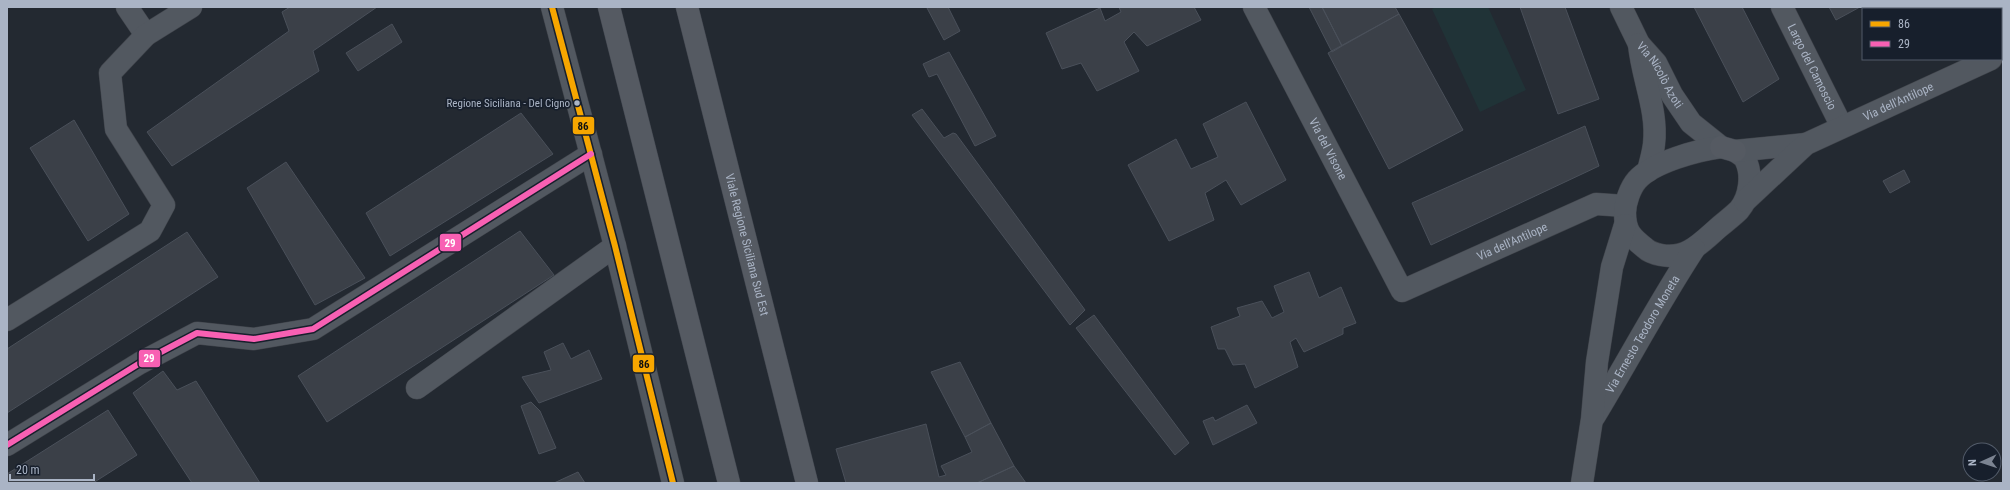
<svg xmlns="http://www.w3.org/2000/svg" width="2010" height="490" font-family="'Roboto Condensed',sans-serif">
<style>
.pitch{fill:#203337}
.building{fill:#3b4048;stroke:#4a505a}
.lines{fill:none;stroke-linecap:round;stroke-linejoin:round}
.minor-casing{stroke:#3f434a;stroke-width:23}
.major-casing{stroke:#40454e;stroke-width:23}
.minor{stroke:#525860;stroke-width:22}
.major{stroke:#555a62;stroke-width:22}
.bus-1-casing{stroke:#171f2c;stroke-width:9}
.bus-2-casing{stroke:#171f2c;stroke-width:9}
.bus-1{stroke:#f7a600;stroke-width:6}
.bus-2{stroke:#f860b3;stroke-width:6}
.bus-dot{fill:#aab4c5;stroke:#171f2c;stroke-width:1.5}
.labels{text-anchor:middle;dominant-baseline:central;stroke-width:3.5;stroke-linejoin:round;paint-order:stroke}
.bus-label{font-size:11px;fill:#aab4c5;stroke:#171f2c;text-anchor:end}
.street-label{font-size:12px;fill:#aab4c5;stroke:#171f2c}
.line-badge{stroke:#171f2c;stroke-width:1.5}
.badge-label{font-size:11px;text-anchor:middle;font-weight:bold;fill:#fff}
.pale-badge-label{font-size:11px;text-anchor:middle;font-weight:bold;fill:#111}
</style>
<rect width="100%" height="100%" fill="#232931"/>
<!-- pitch -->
<path class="pitch" d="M1436,7H1488L1526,90L1480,112L1432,9Z"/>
<!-- building -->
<path class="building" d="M290,7H377L313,51L319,71L172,166L147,132L289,31L282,12Z
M929,7H948L960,31L944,40L927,8Z
M1119,7H1194L1201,20L1147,46L1134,32L1124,42L1139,71L1097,91L1081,63L1062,69L1046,33L1100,8L1105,21L1121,12Z
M1309,7H1322L1342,46L1332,52Z
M1322,7H1395L1399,14L1342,46Z
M1520,7H1565L1599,99L1558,114Z
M1694,7H1742L1779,79L1743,102Z
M1829,7H1860L1836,20Z
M1895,7H1926L1922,9H1895Z
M1399,14L1463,130L1389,169L1328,53Z
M392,24L402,42L358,71L346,53Z
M949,52L996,136L975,146L937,74L929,77L923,64Z
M1246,102L1286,180L1241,205L1226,180L1205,193L1214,220L1169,241L1128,165L1176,139L1191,169L1218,157L1203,124Z
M922,109L944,138L953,133L956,134L1085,310L1070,325L912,115Z
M521,113L553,154L390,256L366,213Z
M74,120L129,214L88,241L30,148Z
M1585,126L1599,166L1431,245L1412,203Z
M286,162L365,278L315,305L247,188Z
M1904,170L1910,182L1890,193L1883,181Z
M520,231L554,275L327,422L298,376Z
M187,232L218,277L7,413V349Z
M1309,272L1319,298L1341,287L1356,323L1343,328V334L1304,352L1296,338L1290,342L1298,367L1255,388L1245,364L1233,365L1225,349H1218L1211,327L1240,316L1237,308L1262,301L1272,318L1284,312L1274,286Z
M1094,315L1189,443L1175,455L1076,328Z
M563,343L571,359L589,350L602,379L539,403L522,377L551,370L544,352Z
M960,362L991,423L965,437L931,372Z
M163,371L177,390L196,381L260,483H192L133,393Z
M531,402L540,411L556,448L539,454L521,406Z
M1247,405L1257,423L1213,445L1203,421L1213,417L1215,421Z
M108,410L137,455L93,483H7V474Z
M991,423L1014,466L977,483H846L836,449L926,424L939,477L946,475L941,466L972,452L965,437Z
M1014,466L1026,483H977Z
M578,472L585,483H554Z"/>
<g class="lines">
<!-- minor casing -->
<g class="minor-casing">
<g id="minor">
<path d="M127,7L146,35"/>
<path d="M552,7L615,246L673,483"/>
<path id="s1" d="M1254,7L1402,291L1596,204L1625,206"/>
<path id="s2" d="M1621,7L1639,44L1656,63L1672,95L1691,123L1721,147"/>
<path id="s3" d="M1782,7L1842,127"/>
<path d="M1639,44C1642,78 1658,110 1654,144C1653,153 1650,163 1648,171"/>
<path d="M1721,147C1698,150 1653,162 1637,180C1630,188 1625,203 1625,213C1625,231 1631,237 1645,248C1649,252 1656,254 1661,255C1686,260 1701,243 1718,228C1725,222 1733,216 1739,210C1750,197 1753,174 1745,159C1743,156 1738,153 1735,151"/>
<path d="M1735,151L1806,144"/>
<path id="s4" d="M1745,201L1806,144L1991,59"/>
<path d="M7,320L150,231L164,205L116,129L110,73L146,35L191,7"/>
<path d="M417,388L615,246"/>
<path id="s5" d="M1594,417C1628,361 1658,304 1694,249"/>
<path d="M7,445L140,363L197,333L254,339L313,329L591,154"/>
<path d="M1582,483L1592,419L1597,362L1612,267L1625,225"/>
</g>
</g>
<!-- major casing -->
<g class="major-casing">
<g id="major">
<path d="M609,7L729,483"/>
<path id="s6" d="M687,7L807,483"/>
<path d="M1721,147L1735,151"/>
</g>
</g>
<!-- minor -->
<use href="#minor" class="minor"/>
<!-- major -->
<use href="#major" class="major"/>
<!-- bus-1 casing -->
<g class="bus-1-casing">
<path id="bus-1" d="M552,7L615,246L673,483"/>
</g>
<!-- bus-2 casing -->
<g class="bus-2-casing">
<path id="bus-2" d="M7,445L140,363L197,333L254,339L313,329L591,154"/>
</g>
<!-- bus-1 -->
<use href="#bus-1" class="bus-1"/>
<!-- bus-2 -->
<use href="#bus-2" class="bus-2"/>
</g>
<!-- markers -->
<circle class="bus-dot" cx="577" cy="103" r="3.5"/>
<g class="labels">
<!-- bus labels -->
<g class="bus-label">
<text x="570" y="103">Regione Siciliana - Del Cigno</text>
</g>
<!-- street labels -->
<g class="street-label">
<text stroke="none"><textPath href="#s3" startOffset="67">Largo del Camoscio</textPath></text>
<text stroke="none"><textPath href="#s2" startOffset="79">Via Nicolò Azoti</textPath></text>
<text stroke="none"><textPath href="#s4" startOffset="185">Via dell'Antilope</textPath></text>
<text stroke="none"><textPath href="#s1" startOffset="160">Via del Visone</textPath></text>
<text stroke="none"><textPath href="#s1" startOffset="441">Via dell'Antilope</textPath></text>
<text stroke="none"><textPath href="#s6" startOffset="245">Viale Regione Siciliana Sud Est</textPath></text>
<text stroke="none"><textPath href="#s5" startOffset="96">Via Ernesto Teodoro Moneta</textPath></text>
</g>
</g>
<g class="line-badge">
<rect x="572" y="116" width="23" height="19" rx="4" fill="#f7a600"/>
<rect x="439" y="233" width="23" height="19" rx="4" fill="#f860b3"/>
<rect x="138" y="349" width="23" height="19" rx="4" fill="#f860b3"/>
<rect x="632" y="354" width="23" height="19" rx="4" fill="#f7a600"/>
</g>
<g class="badge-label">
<text x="450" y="247">29</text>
<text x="149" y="362">29</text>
</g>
<g class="pale-badge-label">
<text x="583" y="130">86</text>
<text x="644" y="368">86</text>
</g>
<!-- border -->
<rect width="2010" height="490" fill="none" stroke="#aab4c5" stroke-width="16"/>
<!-- legend -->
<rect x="1862" y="8" width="140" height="52" fill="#171f2c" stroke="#525b69"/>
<rect x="1870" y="21" width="20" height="6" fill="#f7a600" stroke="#525b69"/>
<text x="1898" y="28" font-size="12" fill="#aab4c5">86</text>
<rect x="1870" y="41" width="20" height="6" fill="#f860b3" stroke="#525b69"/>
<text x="1898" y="48" font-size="12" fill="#aab4c5">29</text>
<!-- north arrow -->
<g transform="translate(1982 462) rotate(267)"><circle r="19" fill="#171f2c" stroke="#525b69"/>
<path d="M0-3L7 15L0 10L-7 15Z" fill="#7b8391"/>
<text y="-6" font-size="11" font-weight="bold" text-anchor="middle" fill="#aab4c5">N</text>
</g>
<!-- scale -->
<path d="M10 474v6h84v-6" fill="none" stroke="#aab4c5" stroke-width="2"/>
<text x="16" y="474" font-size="12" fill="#aab4c5" stroke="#171f2c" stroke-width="3" paint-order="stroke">20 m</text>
</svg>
